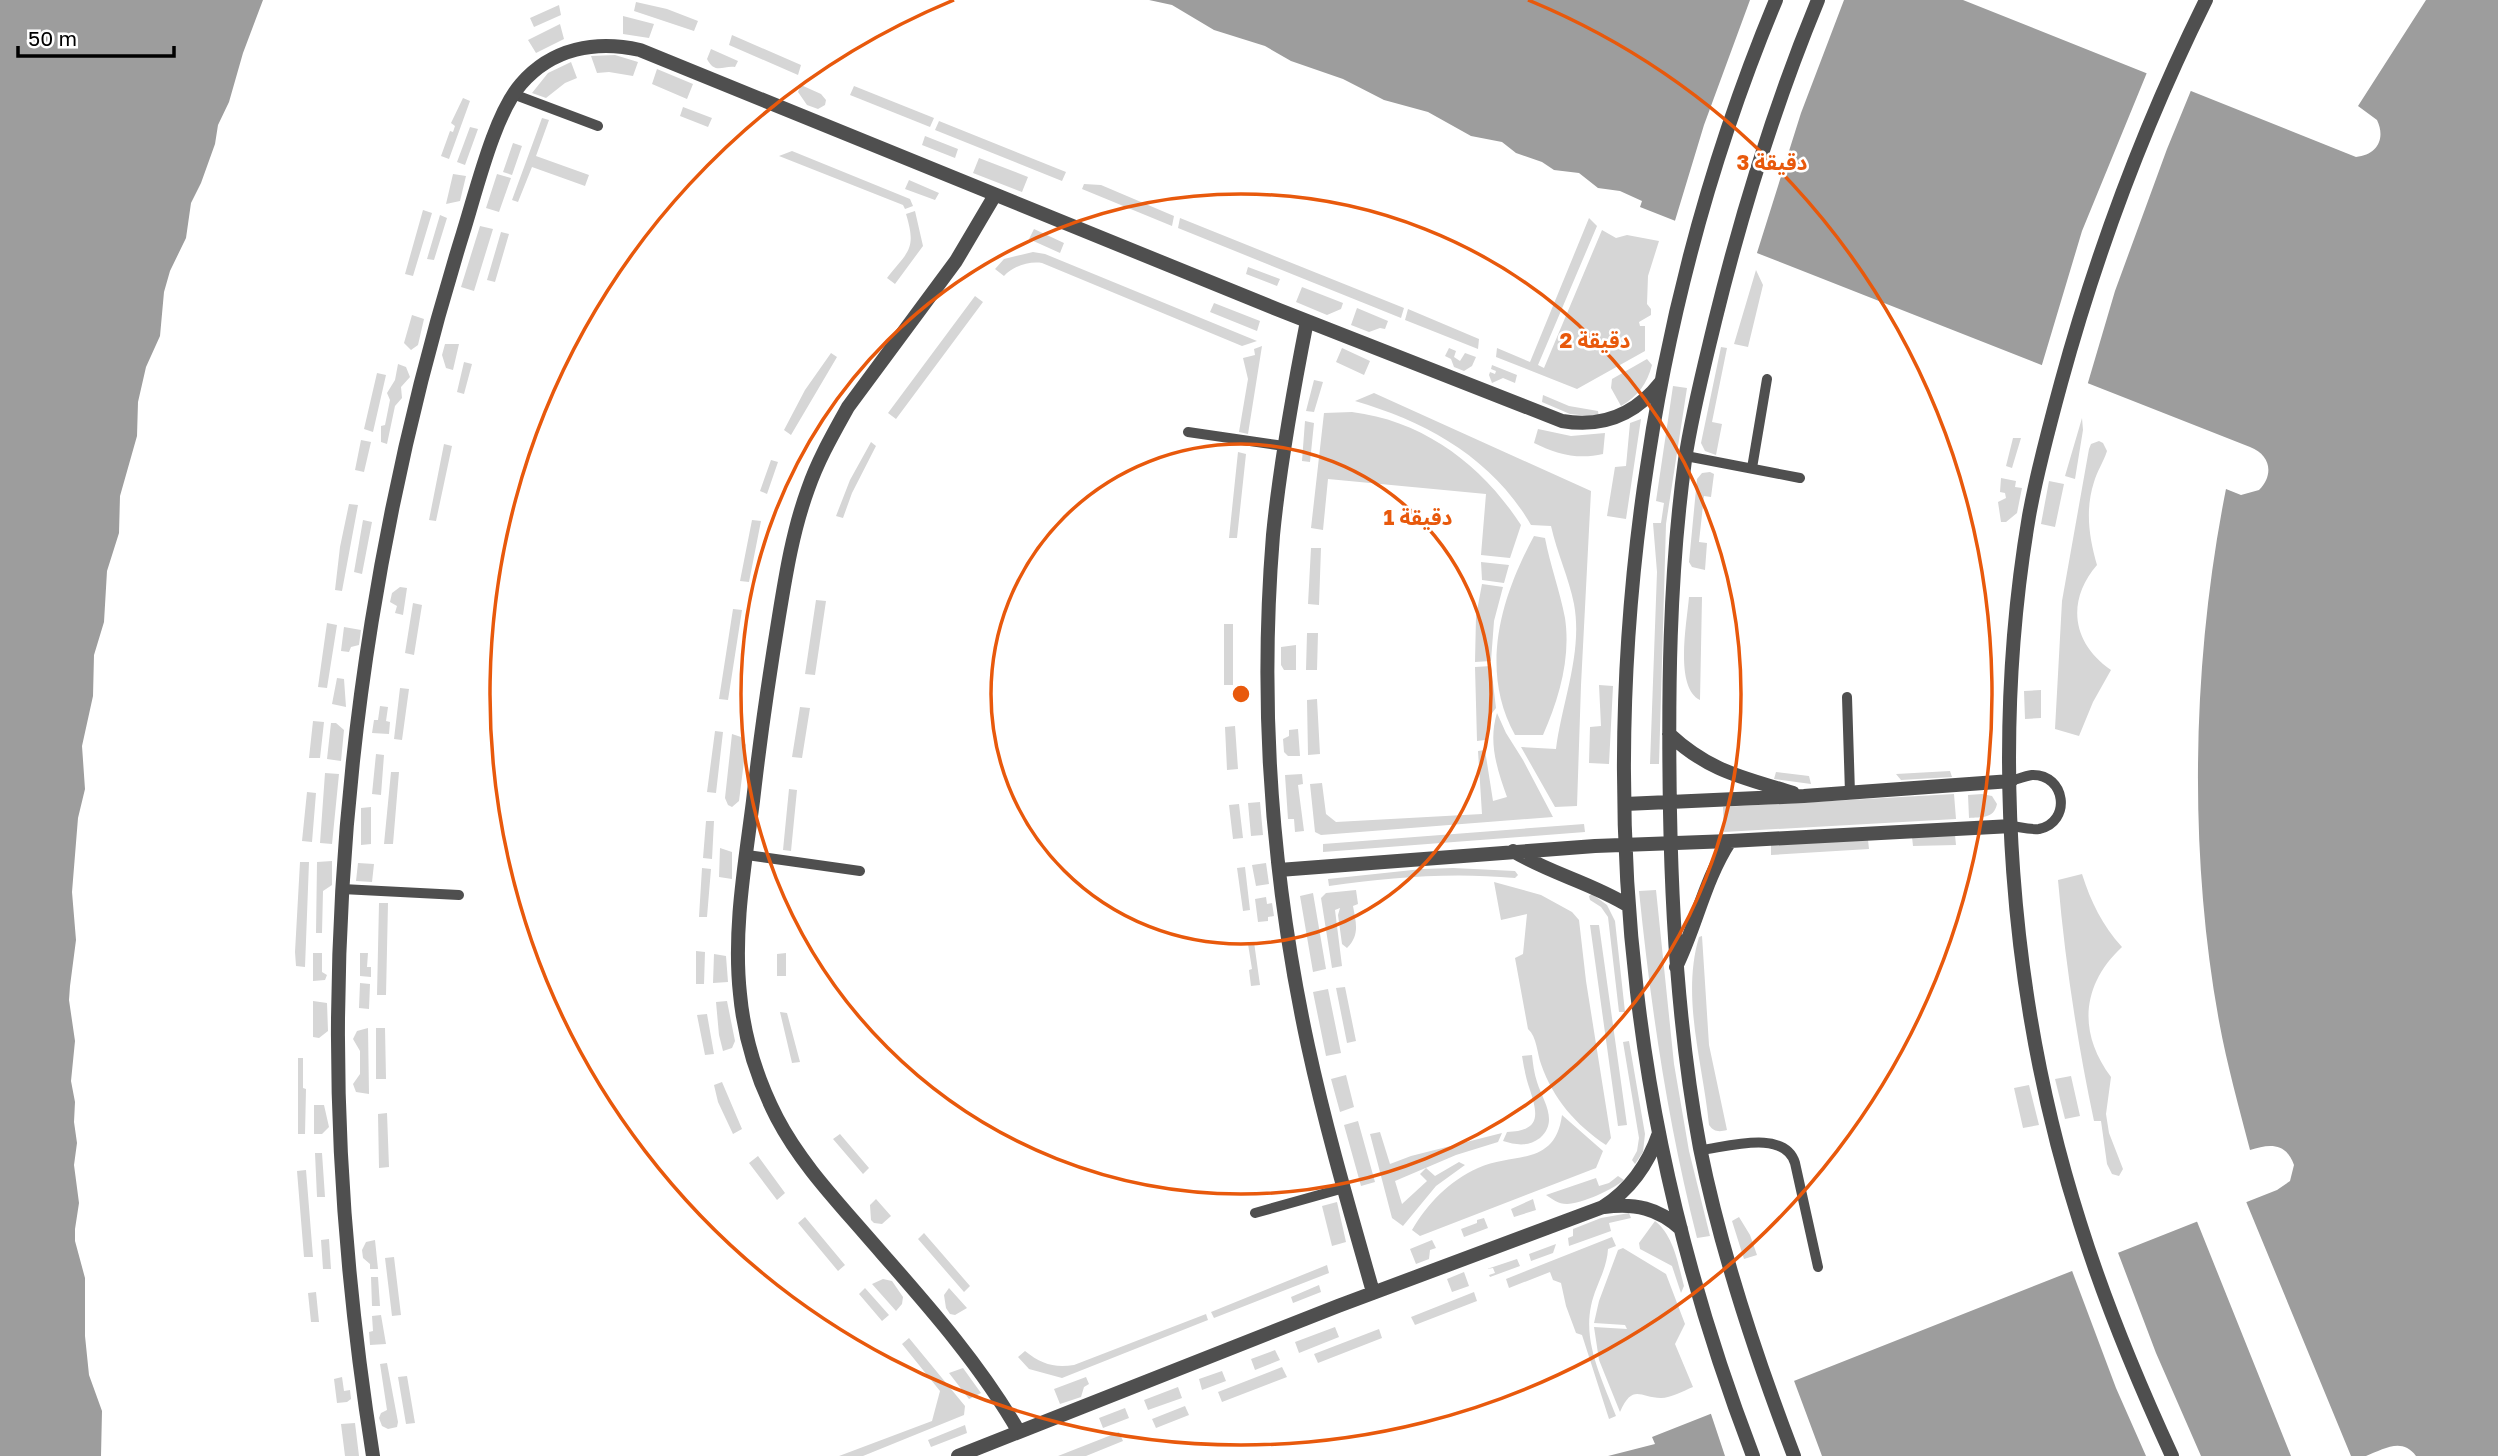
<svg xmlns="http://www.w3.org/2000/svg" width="2498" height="1456" font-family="'Golos Text','Noto Sans Arabic',sans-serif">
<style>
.green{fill:#d6d6d6}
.water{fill:#9d9d9d}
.pier{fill:#fff}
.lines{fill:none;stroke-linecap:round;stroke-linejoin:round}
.service{stroke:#4f4f4f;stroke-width:10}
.minor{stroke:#4f4f4f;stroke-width:14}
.ring{fill:none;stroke:#e8590c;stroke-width:3.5}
.centre{fill:#e8590c;stroke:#fff;stroke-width:3.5}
.ring-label{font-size:21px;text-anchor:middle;font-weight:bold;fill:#e8590c;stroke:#fff;stroke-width:5;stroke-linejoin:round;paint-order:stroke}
</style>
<rect width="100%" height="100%" fill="#fff"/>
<!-- green -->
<path class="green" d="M636,2L667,9L698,21L694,31L634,11Z
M559,5L561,15L534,27L530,18Z
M623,16L654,24L649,38L623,34Z
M560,24L564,39L536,53L528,40Z
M732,35L801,65L798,75L729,45Z
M711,49L738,61L735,67C724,65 715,75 707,59Z
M615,55L638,62L633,76L609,72L597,73L591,56Z
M571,62L577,78L565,83L546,98L532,93L548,73Z
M657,69L693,84L687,99L652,84Z
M801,85L821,94L826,100L825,105L818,109L807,105L798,92Z
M854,86L934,118L930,127L850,95Z
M463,98L470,101L449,159L441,156L450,131L453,132L455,126L451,123Z
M683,107L712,118L708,127L680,116Z
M542,118L549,120L536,156L589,175L585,186L532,167L518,202L512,200Z
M939,121L1066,172L1062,181L935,130Z
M470,127L478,129L465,165L457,162Z
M925,136L958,149L955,158L922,145Z
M513,143L522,146L512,175L503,172Z
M792,151L910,199L913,206L905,209L903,205L779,156Z
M979,158L1028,177L1022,192L973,173Z
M453,174L466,176L460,201L446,204Z
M497,174L511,178L499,212L486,208Z
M909,180L939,193L935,200L905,189Z
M1084,184L1101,185L1174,216L1172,226L1082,189Z
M423,210L432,213L413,276L405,274Z
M915,211L923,246L895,284L887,278C908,251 917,250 906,214Z
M440,215L447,218L434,260L427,259Z
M1180,218L1404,308L1401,318L1178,228Z
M1589,218L1597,226L1538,365L1544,368L1602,230L1616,238L1627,235L1659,241L1648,276L1647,304L1651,309V315L1639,322L1640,326H1645V351L1577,389L1496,357L1497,348L1530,362Z
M480,226L493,229L474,291L461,287Z
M1034,229L1064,243L1060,253L1029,239Z
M501,232L509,234L495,282L487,280Z
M1033,252L1045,254L1257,341L1242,346L1042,263C1029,261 1013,266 1004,276L995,269L1004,259Z
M1248,267L1280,279L1277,286L1246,274Z
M1756,270L1763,285L1748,347L1734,344Z
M1302,287L1343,303L1341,309L1327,315L1296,302Z
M975,296L983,302L896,419L888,413Z
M1214,303L1260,321L1257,331L1210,312Z
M1357,308L1388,321L1385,329L1380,328L1369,332L1351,325Z
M1408,309L1479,339L1478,349L1405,320Z
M412,315L424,319L418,345L411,350L404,343Z
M445,344H459L453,370L446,368L442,355Z
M1262,346L1248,434L1239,432L1248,379L1243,358L1255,355L1254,349Z
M1721,347L1727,348L1712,422L1722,424L1716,455L1705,451L1701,443Z
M1342,348L1370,361L1364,375L1336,362Z
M1449,348L1456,351L1454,357L1460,361L1465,353L1476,357L1472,366L1464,371L1454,367L1451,359L1445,356Z
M831,353L837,357L791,435L784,430L805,390Z
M1647,359L1652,365C1647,384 1638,396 1621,406L1611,388L1612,379Z
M464,362L472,364L464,394L457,392Z
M398,364L406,367L410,377L401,387L402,398L395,406L387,444L381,442V426L385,425L390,400L387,393L395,380Z
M1492,365L1517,375L1515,383L1503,378L1492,383L1489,375L1490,372L1495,374L1496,371L1491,369Z
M377,373L386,375L373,432L364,429Z
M1314,380L1323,382L1314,412L1306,411Z
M1673,386L1687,388L1666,524L1659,764H1650L1657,572L1653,523H1661L1664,503L1656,501Z
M1374,393L1591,491L1581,685L1577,806L1555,807L1521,747L1556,749C1562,702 1583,652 1574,604C1569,578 1557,553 1551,526L1531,525C1492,458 1427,422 1355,401Z
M1543,395L1569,406L1598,411L1599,417L1570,414L1542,402Z
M1352,412C1424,421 1482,465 1521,525L1510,558L1481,555L1486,494L1328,479L1323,530L1311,528L1324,413Z
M2082,418L2083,430L2075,479L2065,476Z
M1641,419L1626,519L1607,516L1615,467L1626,466L1630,423Z
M1305,421L1314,423L1310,462L1302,461Z
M1538,429L1571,436L1605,433L1603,454C1578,460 1556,454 1534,443Z
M2013,438H2021L2012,468L2006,466Z
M361,440L371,442L364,472L355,470Z
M2099,441L2103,443L2107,451C2104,461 2097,471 2094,482C2085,510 2089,537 2097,565C2066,601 2072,643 2111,670L2093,702L2079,736L2055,729L2062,601L2089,449L2091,444Z
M871,442L876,446L852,493L843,518L836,516L850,480Z
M444,444L452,446L436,521L429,520Z
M1238,452L1246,454L1237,538H1229Z
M771,460L778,462L767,494L760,491Z
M1710,472L1714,474L1711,497L1704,496L1699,542L1707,543L1705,570L1692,567L1689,562L1697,479L1702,473Z
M2001,478L2016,481L2015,487L2022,488L2017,513L2006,522H2001L1998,502L2006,498L2005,493L2000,492Z
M2049,481L2064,484L2055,527L2041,524Z
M349,504L358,505L342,591L335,590L340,547Z
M363,520L372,522L362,574L354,572Z
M752,520L761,521L749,582L740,581Z
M1534,536L1545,538C1550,565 1560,591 1565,618C1571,658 1559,699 1543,735H1515C1479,670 1501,597 1534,536Z
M1311,548H1321L1319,605L1308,604Z
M1481,562L1509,565L1504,583L1482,580Z
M1482,584L1503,587L1494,621L1491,661L1475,662L1476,616Z
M400,587L407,588L403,615L395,613L397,606L390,602L392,593Z
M1689,597H1702L1700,700C1674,687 1687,622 1689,597Z
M816,600L826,601L815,675L805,674Z
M413,603L422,605L414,655L405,653Z
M733,609L742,610L728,700L719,699Z
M327,623L337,625L327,688L318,687Z
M1224,624H1233V685H1224Z
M344,627L361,630L359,645L351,647L349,652L341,651Z
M1307,633H1318L1317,670H1306Z
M1296,645V670H1284L1281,665V647Z
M1491,666L1496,708L1489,717L1485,740L1477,741L1475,667Z
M337,678L344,679L346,707L332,704Z
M1599,685L1613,686L1609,764L1589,763L1590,727L1601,726Z
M400,688L409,689L402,740L394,739Z
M2041,690V718L2025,719L2024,691Z
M1317,699L1320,754L1308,755L1307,700Z
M380,706L388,707L386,721L390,722L389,734L372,733L374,720H378Z
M800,707L810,708L802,758L792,757Z
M1497,713L1506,733L1523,760L1553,817L1321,835L1315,832L1310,784L1322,783L1326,814L1336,822L1482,814L1478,751L1485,750L1493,801L1507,797C1497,769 1488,742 1497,713Z
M313,721L324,722L320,758H309Z
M331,723H336L344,730L341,761L327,759Z
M1235,726L1238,769L1227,770L1225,727Z
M1298,729L1300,756H1288L1284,752L1283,739L1289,736V730Z
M715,731L723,732L716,793L707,792Z
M732,734L741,737L746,745L739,801L732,807L728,805L725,798Z
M376,754L384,755L381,795L372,794Z
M1950,771L1952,777L1901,780L1896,774Z
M391,772H399L393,844H384Z
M1776,772L1809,776L1811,784L1774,779Z
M325,773L339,774L332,844L320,843Z
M1302,774L1303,784L1298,785L1304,831L1295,832L1294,819H1288L1285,775Z
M789,789L797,790L791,851L783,850Z
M307,792L316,793L312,842L302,841Z
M1954,794L1956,819L1724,832L1723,807Z
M1982,794L1992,796L1997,804C1994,819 1981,817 1969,818L1968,795Z
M1260,802L1263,835L1251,836L1248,803Z
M1239,804L1243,838L1233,839L1229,805Z
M371,807V844L361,845V808Z
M706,821H714L712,859L703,858Z
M1584,824L1585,832L1323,852V844Z
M1955,835L1956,845L1913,846L1912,837Z
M1868,840L1869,849L1771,855V845Z
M720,848L732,852V879L719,877Z
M332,861V885L323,891L322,933H316L317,862Z
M300,862H309L305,967L296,966L295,952Z
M358,863L374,864L372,882L356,881Z
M1266,863L1269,884L1256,886L1252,865Z
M1245,867L1250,910L1243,911L1237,868Z
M702,868L711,869L707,917H699Z
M1453,868L1515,871L1518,875L1515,878C1452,872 1391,877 1329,886L1328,879L1422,869Z
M2082,874C2091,902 2102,925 2122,947C2081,985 2078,1033 2111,1077L2106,1114L2109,1133L2123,1169L2119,1176L2112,1174L2107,1164L2101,1121H2094C2077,1041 2065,961 2058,880Z
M1494,882L1541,895L1572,912L1579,920L1586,981L1611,1138L1606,1145C1576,1125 1553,1099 1541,1064C1537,1053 1537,1037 1528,1029L1515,958L1523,954L1527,914L1501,920Z
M1356,890L1358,904L1353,906C1356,923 1360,935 1347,948L1342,944L1338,915L1340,908L1335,910L1342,966L1332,968L1321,898L1326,893Z
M1656,890L1674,1064L1689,1151L1710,1236L1697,1238C1668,1124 1651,1009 1639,891Z
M1313,893L1326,969L1313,972L1300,896Z
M1592,894L1607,905L1615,921L1625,1012H1619L1608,917L1601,907L1590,900L1589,896Z
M1266,897L1267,904L1272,903L1274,916L1268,917V921L1258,922L1255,899Z
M379,903H388L386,995H377Z
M1590,925H1599L1627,1125L1618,1126Z
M1702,936L1709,1045L1727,1130C1719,1132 1714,1132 1709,1125C1703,1063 1681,998 1699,937Z
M1254,942L1260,985L1251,986L1249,970L1252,969L1248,944Z
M696,951L705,952L704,984H696Z
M313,953H322V972L327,975L325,980L313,981Z
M360,953H368L367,967H371V977L360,976Z
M786,953V976H777V954Z
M714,954L726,956L728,982L713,983Z
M360,983L370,984L369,1009L359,1008Z
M1345,987L1356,1041L1347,1043L1336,988Z
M1328,989L1341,1053L1326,1056L1313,992Z
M313,1001L327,1003L328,1031L319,1038L313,1037Z
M727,1001L735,1041L732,1048L723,1051L719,1035L716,1002Z
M780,1012L787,1013L800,1062L792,1063Z
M707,1014L714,1054L705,1055L697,1015Z
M368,1028L369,1094L356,1092L353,1084L360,1074V1051L353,1039L357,1031Z
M376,1028H385L386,1079H376Z
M1629,1041L1645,1134L1643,1152L1635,1164L1632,1160L1637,1151L1639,1138L1623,1042Z
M1532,1055C1533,1064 1534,1073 1537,1082C1543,1101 1559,1121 1540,1138C1528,1147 1516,1145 1503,1141L1507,1132C1541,1131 1538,1115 1530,1090C1526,1079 1524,1068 1522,1056Z
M298,1058H303V1088L306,1089L305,1134H298Z
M1346,1075L1354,1107L1340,1112L1331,1079Z
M2071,1076L2080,1116L2065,1119L2055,1079Z
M722,1082L742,1129L733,1134L718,1102L714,1085Z
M2029,1085L2039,1125L2023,1128L2014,1088Z
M314,1105H324L329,1127L322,1134H314Z
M387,1113L389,1167L379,1168L378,1114Z
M1562,1115L1603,1151L1596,1168L1420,1236L1412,1230C1428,1203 1449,1181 1478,1168C1514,1152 1555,1167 1562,1115Z
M1358,1121L1375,1182L1361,1186L1344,1125Z
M1380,1132L1390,1164L1411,1156L1502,1133L1498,1142L1456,1155L1395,1181L1402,1204L1427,1181L1420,1174L1426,1168L1435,1176L1459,1162L1465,1165L1436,1186L1403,1226L1392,1218L1370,1134Z
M840,1134L869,1168L863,1174L833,1139Z
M315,1153H322L325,1197H317Z
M758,1156L785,1193L777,1200L749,1163Z
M306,1170L313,1257H304L297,1171Z
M1618,1176L1624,1180C1614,1189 1581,1204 1567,1204C1558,1204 1552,1199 1546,1195L1596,1178L1599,1186L1609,1183Z
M876,1199L891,1216L882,1224L874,1223L871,1220L870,1205Z
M1533,1199L1536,1210L1514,1217L1511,1209Z
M1337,1202L1346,1242L1332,1246L1322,1206Z
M1629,1213L1631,1218L1609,1223L1611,1231L1569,1246L1568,1238L1573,1236V1229L1601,1218Z
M805,1217L845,1265L838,1271L798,1223Z
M1739,1217L1750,1235L1757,1255L1744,1259L1732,1221Z
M1484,1218L1488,1228L1464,1237L1461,1229L1477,1223V1220Z
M1655,1221C1674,1236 1678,1264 1684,1286L1681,1293L1672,1266L1640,1249L1639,1243Z
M924,1233L970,1286L964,1292L918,1239Z
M1612,1237L1616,1246L1608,1249C1607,1270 1595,1286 1591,1306C1583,1344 1603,1381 1616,1416L1609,1419L1582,1335L1576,1333L1566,1306L1561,1283L1553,1280L1550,1272L1509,1288L1506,1279Z
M329,1239L331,1269H323L321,1240Z
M375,1240L378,1269H370V1264L363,1258L362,1250L366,1242Z
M1432,1240L1436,1248L1430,1250L1429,1259L1416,1264L1410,1249Z
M1556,1244L1553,1253L1531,1261L1529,1254Z
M1623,1248L1666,1274L1685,1324L1675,1344L1693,1387C1683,1391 1671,1398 1661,1398C1640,1398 1633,1383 1620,1412L1599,1360L1594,1327L1627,1329L1625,1325L1594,1323L1599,1301L1618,1250Z
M394,1257L401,1315L392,1316L385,1258Z
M1517,1259L1520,1266L1490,1277L1489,1275L1495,1273L1493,1268L1487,1269Z
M1327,1265L1329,1273L1214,1318L1211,1312Z
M1464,1272L1469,1286L1452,1292L1447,1279Z
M371,1277H378L380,1306H372Z
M883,1279L892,1281L903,1297L902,1304L896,1311L872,1284Z
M1319,1285L1321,1292L1293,1303L1291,1297Z
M865,1288L889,1315L882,1321L859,1294Z
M949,1288L967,1308L955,1315L950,1314L946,1308L944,1295Z
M316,1292L319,1322H311L308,1293Z
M1474,1292L1477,1301L1415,1325L1411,1317Z
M1206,1314L1208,1320L1062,1378L1029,1369L1018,1357L1025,1351C1041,1364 1054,1368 1074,1365Z
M381,1315L386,1344L370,1345L369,1332L373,1331L372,1316Z
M1335,1327L1339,1337L1299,1353L1295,1342Z
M1379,1329L1382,1338L1318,1363L1314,1354Z
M909,1338L965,1406L964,1415L863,1456H839L932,1421L940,1391L902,1344Z
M1275,1350L1280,1360L1255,1370L1251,1359Z
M387,1363L398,1422L397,1427L388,1429L382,1426L379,1418L381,1413L387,1410L380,1364Z
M1282,1367L1287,1377L1222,1402L1218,1392Z
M963,1368L981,1393L969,1399L949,1373Z
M1222,1371L1226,1381L1202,1390L1199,1379Z
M407,1376L415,1423L406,1424L398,1377Z
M342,1377L344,1391L350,1390L351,1399L347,1402L337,1403L334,1379Z
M1086,1377L1089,1384L1084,1387L1081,1397L1060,1404L1054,1389Z
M1178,1387L1182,1398L1148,1410L1144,1400Z
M1185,1406L1189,1415L1156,1428L1152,1419Z
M1125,1408L1129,1418L1103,1428L1099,1418Z
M355,1423L359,1456H345L341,1424Z
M965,1425L967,1433L931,1447L928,1440Z
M1119,1432L1123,1441L1086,1456H1058Z"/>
<!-- water -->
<path class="water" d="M0,0H263L243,53L229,102L218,125L215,144L201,183L191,203L186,238L170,271L164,292L160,336L146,367L138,402L137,436L120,496L119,533L107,571L104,622L94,655L93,696L82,746L85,789L78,818L72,892L76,940L70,986L69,1000L75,1041L71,1081L75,1102L74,1122L77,1143L74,1165L79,1203L75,1229V1241L85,1278V1336L89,1375L102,1411L101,1456H0Z
M1149,0H1963L2356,157C2377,155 2386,139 2377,120L2358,106L2426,0H2498V1456H2416C2402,1437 2384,1449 2366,1456H1608L1655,1444L1652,1437L2277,1190L2290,1181L2294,1165C2286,1142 2269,1144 2250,1150C2239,1107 2227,1065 2219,1021C2188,851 2192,659 2226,489L2241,495L2259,490C2274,475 2271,455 2250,447L1640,207L1642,201L1620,191L1598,188L1579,173L1554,170L1542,162L1516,153L1502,142L1471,136L1428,112L1384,100L1343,79L1291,61L1265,46L1214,30L1172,5Z"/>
<!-- pier -->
<path class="pier" d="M1750,0H1844L1801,113L1756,256L1674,224L1704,125Z
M2148,70L2192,88L2167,149L2115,291L2087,386L2041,368L2082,231Z
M2245,1199L2351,1456H2291L2196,1219Z
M2117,1250L2156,1353L2201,1456H2146L2116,1388L2071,1268Z
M1793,1378L1822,1456H1725L1710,1411Z"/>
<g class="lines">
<!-- service -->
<path class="service" d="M513,94L598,126
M1188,432L1284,446
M1686,456L1800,478
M1752,468L1767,379
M1847,697L1850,793
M2011,781C2018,779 2025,776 2032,775C2066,774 2072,822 2039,829C2030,830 2020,827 2012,826
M747,855L860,871
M342,889L459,895
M1701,1150C1727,1147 1785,1129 1795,1163L1818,1267
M1255,1213L1344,1188"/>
<!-- minor -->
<path class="minor" d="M995,195L956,261L848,407C833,434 818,460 808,489C793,530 786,573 779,616C769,677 760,739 753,801C745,864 733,930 740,994C744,1037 757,1079 777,1118C800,1162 834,1198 866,1235C921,1298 977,1359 1019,1432
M1307,321C1293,392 1280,463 1273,535C1259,706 1272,879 1308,1046C1326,1129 1350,1211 1373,1292
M1669,734C1710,772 1742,777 1793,793
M1625,804L1804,796L2011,781
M1513,851C1551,874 1590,882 1629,906
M1279,870L1595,846L1730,841L2012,826
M1676,967C1697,924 1704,881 1730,841
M1604,1207C1635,1203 1658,1208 1681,1229
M373,1456C350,1311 337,1167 338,1020C340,754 384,487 463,233C476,192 494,115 521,84C552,48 596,40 640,50L1279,310L1562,421C1603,428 1636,414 1661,382
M958,1456L1338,1306L1603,1207C1631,1189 1648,1165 1659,1133
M1753,1456C1696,1307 1655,1150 1637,992C1598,662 1648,307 1776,0
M1794,1456C1756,1357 1721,1252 1700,1148C1679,1037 1672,925 1670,812C1668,695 1669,577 1685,460C1692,413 1704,367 1715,321C1742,211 1775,104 1818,0
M2172,1456C2137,1380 2105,1303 2080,1223C2009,1001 1990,746 2029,516C2037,472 2049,427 2061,383C2097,251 2145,123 2206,0"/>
</g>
<!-- distance rings -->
<g class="ring">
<circle cx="1241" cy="694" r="250"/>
<circle cx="1241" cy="694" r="500"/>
<path d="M1528 0A751 751 0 1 1 954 0"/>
</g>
<circle cx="1241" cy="694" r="10" class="centre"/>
<g class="ring-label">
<text x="1772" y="170">3 دقيقة</text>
<text x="1595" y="348">2 دقيقة</text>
<text x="1418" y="525">1 دقيقة</text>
</g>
<!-- scale -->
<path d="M18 46v10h156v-10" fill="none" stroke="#000000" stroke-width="3.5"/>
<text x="28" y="46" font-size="21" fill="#000000" stroke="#ffffff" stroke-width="5" paint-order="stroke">50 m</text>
</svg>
